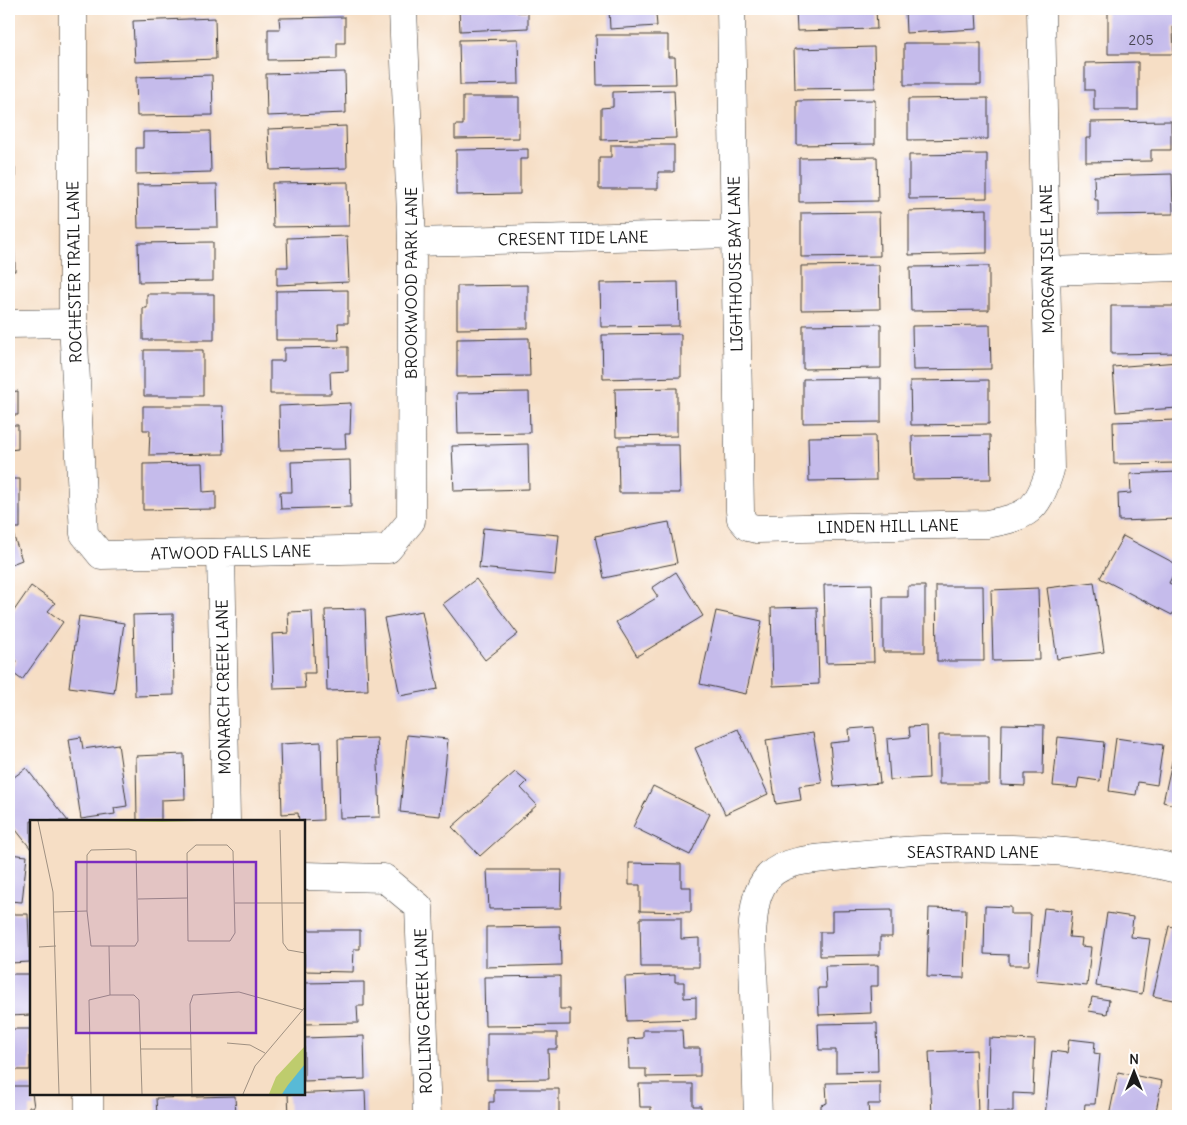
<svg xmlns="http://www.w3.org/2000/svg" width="1187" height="1125" font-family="Delius,sans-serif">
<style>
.building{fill:#c5bbeb}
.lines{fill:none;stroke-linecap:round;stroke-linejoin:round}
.minor-casing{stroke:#3d3935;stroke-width:29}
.minor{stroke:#fff;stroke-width:28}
.labels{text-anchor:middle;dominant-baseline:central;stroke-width:4.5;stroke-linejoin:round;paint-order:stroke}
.number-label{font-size:14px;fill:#464450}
.street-label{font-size:16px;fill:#1c1c1c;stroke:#fff}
.inset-road{fill:none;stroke:#9f9081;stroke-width:1}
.view{fill:#7b2cbf;fill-opacity:0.15;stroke:#7b2cbf;stroke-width:2.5}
.inset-edge{fill:none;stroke:#1c1c1c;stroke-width:2.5}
</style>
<rect width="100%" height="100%" fill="#fff"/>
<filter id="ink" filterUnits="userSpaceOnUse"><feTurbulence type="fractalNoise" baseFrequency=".02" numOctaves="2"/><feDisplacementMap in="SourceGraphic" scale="10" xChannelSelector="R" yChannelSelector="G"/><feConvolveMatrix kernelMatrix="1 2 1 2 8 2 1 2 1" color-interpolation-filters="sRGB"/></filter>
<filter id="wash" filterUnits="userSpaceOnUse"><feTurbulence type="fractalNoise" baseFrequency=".0096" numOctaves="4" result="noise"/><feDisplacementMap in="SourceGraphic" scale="20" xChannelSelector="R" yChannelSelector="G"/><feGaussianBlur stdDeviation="1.12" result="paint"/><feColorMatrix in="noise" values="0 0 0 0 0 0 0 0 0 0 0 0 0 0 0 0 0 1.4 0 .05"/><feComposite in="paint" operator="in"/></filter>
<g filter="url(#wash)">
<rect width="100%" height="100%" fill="#f6dec5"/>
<g id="blocks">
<!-- building -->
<path class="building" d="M9,9H12L13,29H9Z
M459,9H517V12H528V28L460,31Z
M609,9H675V13L656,14L657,26L610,29Z
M796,9H876L877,29L797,31Z
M905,9H986L987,12H976L977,29L906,33Z
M1108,9H1178V26H1173L1174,54H1108Z
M345,17V43H337V59L268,60V29H280L279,18Z
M215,18L216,59L135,62L133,21Z
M596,35H668V57H675L676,84L597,85Z
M518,39L519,84L460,85L459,40Z
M904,43H981V85H904Z
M874,47L875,88L795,89L794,49Z
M9,58H12L13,99L9,100Z
M1138,62V110H1094V90H1085V63Z
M345,72L346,113L267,116L266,74Z
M212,75L213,115L137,116L136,77Z
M674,90L676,138L601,140V108L613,107V92Z
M463,97H519V138L455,139V125H463Z
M988,98V139L908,140V99Z
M875,100V144L797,145V101Z
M1171,121V150H1151V161L1086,162V138H1091V122Z
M346,126L347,168L270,170L268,129Z
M210,131L211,172L136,174V148H143V132Z
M9,135H13V159H9Z
M611,145H674V172H658V189H599V157H611Z
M528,149V159H520V194L456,195V150Z
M987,154V198L909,199V155Z
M877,157L878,201L799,202V158Z
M9,167H15V215H9Z
M1172,174L1173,214L1098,215V200H1095L1094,176Z
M348,182L349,226L273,227L272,183Z
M217,184L218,227L138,228L137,185Z
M987,209V253L909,255V211Z
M879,212L880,256L801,257V213Z
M9,225H14L15,271H9Z
M347,236L349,282L277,285V267H288L287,238Z
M213,242V281L139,282L138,243Z
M879,265L880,309L801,310V266Z
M989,266V310L911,311L910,267Z
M678,282L679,326L601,327L600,283Z
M528,285V328L457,329V286Z
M348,290V323H338L339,340H276V291Z
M147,294H214V340H143V308H147Z
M1111,306H1178V353L1111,354Z
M881,324V368L803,369V325Z
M990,325L991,369L913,370L912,326Z
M681,334V377L603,379L602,335Z
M529,338L530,376L457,377V339Z
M348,347V371L330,372L331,394H270V361H284V348Z
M144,350H203V396H144Z
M1178,362V408L1116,412L1113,367Z
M881,378V422L803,423V379Z
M989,380V424L911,425L910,381Z
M677,388V436L616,437L615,389Z
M18,391V415H9V392Z
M529,392L530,433L458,434L457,393Z
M351,403L350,434H345L346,449L280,450L279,406Z
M143,406H223L224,454L149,455L150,430H143Z
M1178,420V463L1114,464L1113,422Z
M9,425H18V449L9,450Z
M990,435L991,479L913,480L912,436Z
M875,436L876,480L809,481L808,437Z
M528,444L529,489L454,491L452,446Z
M618,445H679L680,493H619Z
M350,460L351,507L281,509L280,492H292L291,462Z
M202,463L203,492L216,491V509L143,510V464Z
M1178,472V519L1119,521L1118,494L1131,493L1130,474Z
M9,479H20V528H9Z
M669,522L677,563L604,578L595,536Z
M483,528L559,535L555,575L479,568Z
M13,534L22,560L9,565V536Z
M1123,536L1178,565L1169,583L1178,588V603L1172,615L1100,578Z
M676,572L703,616L637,656L616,622L658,597L652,588Z
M476,579L518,634L485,660L443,604Z
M1094,582L1104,652L1057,659L1047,588Z
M872,584L874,662L826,663L824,585Z
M31,586L55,603L48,611L63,622L22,680L10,671L17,661L9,655V618Z
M908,586H925V652H883V597H908Z
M936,586H983L984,661H937Z
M1038,588L1040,660L993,661L991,590Z
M817,607L819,684L773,686L771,608Z
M365,609L368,690L327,691L325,610Z
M312,611L315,673H304L305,688L274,689L272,634L289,633L288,612Z
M422,611L438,689L400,696L384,618Z
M716,611L762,621L746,694L700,684Z
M173,614L174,695L135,696L133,615Z
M79,616L124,623L114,693L69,687Z
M1002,724L1044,725L1043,774H1025V786L1001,785Z
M927,726L929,778L890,780L887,739L910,737L909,727Z
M874,727L880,783L834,787L830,743L850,741L849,729Z
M738,729L768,794L725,814L695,748Z
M813,733L822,783L799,786L801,800L776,804L766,740Z
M407,735L448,739L440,816L400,812Z
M939,735H989V784H939Z
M81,737L83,749L118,744L127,806L114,808L115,814L81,819L69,739Z
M1058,737L1104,742L1100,781L1079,778L1077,788L1053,786Z
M377,738L380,817L340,818L338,739Z
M1116,738L1163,745L1157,785L1138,782L1136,795L1109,791Z
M321,742L323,820L299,821L298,813L282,814L280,744Z
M1174,753L1178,754V806L1163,802Z
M184,754L185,799L161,800V820L137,821L136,756Z
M26,768L68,821H31V849L9,821V781Z
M515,772L527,782L521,788L537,805L480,856L452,827Z
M653,786L710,814L690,855L633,827Z
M9,854L27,856L22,902L9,901Z
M629,863L681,864V887H691V912L640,911V885H629Z
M487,870H562L561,908L489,909Z
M985,906L1011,907V914H1031L1029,965H1009V955L984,954Z
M929,908L966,909L964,978L927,977Z
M1044,908L1072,911L1069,937L1082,938L1081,946L1091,947L1087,986L1036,981Z
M892,910V937H880V955L820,956V932H832V911Z
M1107,913L1133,917L1131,937L1150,939L1142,994L1096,986Z
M9,914H28L30,962L9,963Z
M640,918H681V939L699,938V967H641Z
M560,926L561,965L486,967V927Z
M1169,926L1178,928V1001L1153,996Z
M304,930H360V949H354L353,972L304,971Z
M878,965V986H870L871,1013L819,1015L818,988H826L825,966Z
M9,974H31V1015L9,1016Z
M675,975V982H684V998L696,997V1019L627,1021L625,977Z
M560,976V1009H570V1025L485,1026L484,977Z
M364,982V1006H357L358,1023L304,1024V983Z
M1092,997L1109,1000L1107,1014L1089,1011Z
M877,1023L878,1071L836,1072V1050H819L818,1024Z
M9,1029H30V1070H9Z
M643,1030H682L683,1048H700V1076L646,1077V1069H629L628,1039L643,1038Z
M487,1033H557V1049H548L549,1079L487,1080Z
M364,1036L365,1079L304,1081V1038Z
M989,1038L1035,1040L1033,1094L1013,1093V1112H987Z
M1069,1039L1095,1042L1094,1053L1100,1054L1095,1104H1085L1084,1114L1071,1112V1116H1045L1052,1051L1067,1053Z
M976,1050L978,1115L932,1116L929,1052Z
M1118,1072L1162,1081L1155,1116H1109Z
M880,1082V1104H868L869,1116H821V1105L827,1103L826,1083Z
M639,1084H693V1106H701V1116H651V1107H640Z
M9,1086H31L34,1107H29V1116H9Z
M494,1089H559V1116H489V1102H494Z
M365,1091L366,1116H289L288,1094Z
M235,1096L236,1116H157L156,1098Z"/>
</g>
</g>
<g filter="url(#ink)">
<use href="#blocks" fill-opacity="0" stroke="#3d3935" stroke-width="1"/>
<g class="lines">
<!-- minor casing -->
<g class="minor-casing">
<path id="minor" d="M73,9V323L84,534L101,555L388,549L411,521L412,242L403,9
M731,9L740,511L741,519L748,527L757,529L987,524C1028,516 1037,512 1050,470L1041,9
M412,242L734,234
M1048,271L1178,267
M9,324L73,323
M221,553L226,821
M304,876L384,878L419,907L427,1116
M89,1094V1116
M758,1116L752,933C754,913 754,892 769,876C787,858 821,859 845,856C951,844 1074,845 1178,869"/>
</g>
<!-- minor -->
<use href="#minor" class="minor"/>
</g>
</g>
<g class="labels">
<!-- number labels -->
<g class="number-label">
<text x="1141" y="40">205</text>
</g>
<!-- street labels -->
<g class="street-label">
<text transform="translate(573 238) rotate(-1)">CRESENT TIDE LANE</text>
<text transform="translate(1047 259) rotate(-91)">MORGAN ISLE LANE</text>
<text transform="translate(735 264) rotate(-91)">LIGHTHOUSE BAY LANE</text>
<text transform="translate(74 272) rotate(-91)">ROCHESTER TRAIL LANE</text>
<text transform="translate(411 283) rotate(-90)">BROOKWOOD PARK LANE</text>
<text transform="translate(888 526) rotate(-1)">LINDEN HILL LANE</text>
<text transform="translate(231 552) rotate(-1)">ATWOOD FALLS LANE</text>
<text transform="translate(223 687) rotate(-91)">MONARCH CREEK LANE</text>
<text x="973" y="852">SEASTRAND LANE</text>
<text transform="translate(423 1011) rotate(-92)">ROLLING CREEK LANE</text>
</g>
</g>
<!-- overview -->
<g transform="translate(30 820)">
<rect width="275" height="275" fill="#f6dec5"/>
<path d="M49,1H168L132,2ZM275,226V274H239L246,257Z" fill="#becc6d"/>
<path d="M275,244V274H252L258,265Z" fill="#58bad6"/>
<path class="inset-road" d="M8,1L23,72L29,274M250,10L253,123L258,130L275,133M166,25H197L203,31L205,113L200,121H158L157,33ZM99,29L106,31L108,121L105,126H61L57,91V35L61,30ZM108,79L157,78M205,83H275M24,92L57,91M79,126L80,175M9,127L26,126M197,223L220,225L235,233M111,229H161M61,274L59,180L80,175H104L109,180L112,274M162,274L160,184L163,175L209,172L273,190M213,274L225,246L275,187"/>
<path class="view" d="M46,42H226V213H46Z"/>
<rect width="275" height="275" class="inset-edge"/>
</g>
<!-- margin -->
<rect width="1187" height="1125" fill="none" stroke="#fff" stroke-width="30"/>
<!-- north arrow -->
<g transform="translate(1134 1072)" stroke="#ffffff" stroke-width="4" paint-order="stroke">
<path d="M0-4L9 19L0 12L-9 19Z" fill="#1c1c1c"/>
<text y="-8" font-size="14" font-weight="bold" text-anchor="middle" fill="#1c1c1c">N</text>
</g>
</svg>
